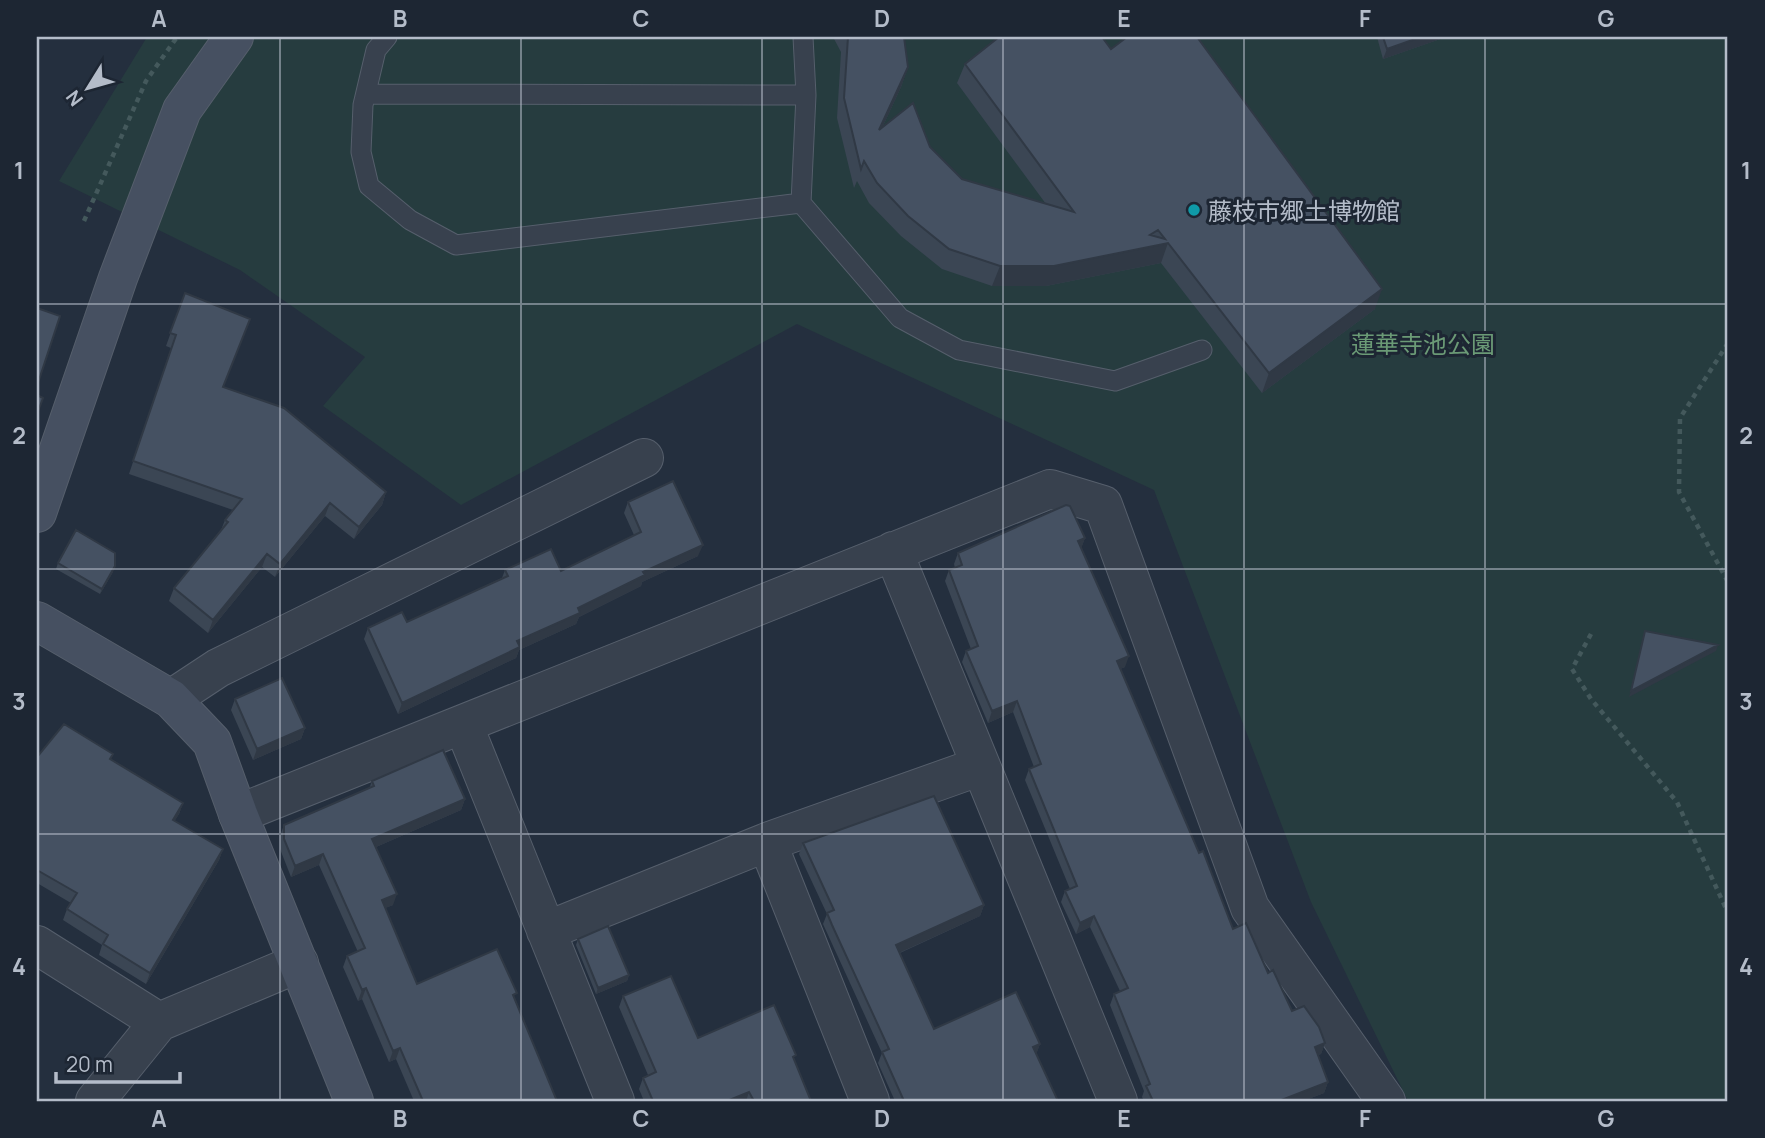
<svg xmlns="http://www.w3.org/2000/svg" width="1765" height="1138" font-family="Manrope,'Noto Sans JP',sans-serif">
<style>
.green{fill:#263c3f}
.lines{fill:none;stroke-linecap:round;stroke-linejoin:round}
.lane-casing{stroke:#565f6c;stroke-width:21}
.street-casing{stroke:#565f6c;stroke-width:40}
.secondary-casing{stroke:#565f6c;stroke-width:40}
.path{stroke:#44595c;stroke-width:4.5;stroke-dasharray:5 5;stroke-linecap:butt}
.lane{stroke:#38414e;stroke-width:19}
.street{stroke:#38414e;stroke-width:38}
.secondary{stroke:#465061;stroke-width:38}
.wall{fill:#3b4654}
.shaded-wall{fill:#303945}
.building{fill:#455162;stroke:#303945;stroke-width:2;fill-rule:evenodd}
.grid{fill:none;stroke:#b4bcc9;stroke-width:2;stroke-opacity:0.55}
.culture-dot{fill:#0f9aa8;stroke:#1d2633;stroke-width:2.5}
.labels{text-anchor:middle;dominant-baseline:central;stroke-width:6;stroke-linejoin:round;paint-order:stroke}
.poi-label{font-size:24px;fill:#b4bcc9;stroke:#1d2633;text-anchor:start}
.park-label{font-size:24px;fill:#6b9a76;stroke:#1d2633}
.neatline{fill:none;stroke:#b4bcc9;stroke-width:2.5}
.grid-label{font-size:23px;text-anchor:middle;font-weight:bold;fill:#b4bcc9}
</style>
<rect width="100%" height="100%" fill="#242f3e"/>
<!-- green -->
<path class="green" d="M147,37H1728V1101H1408L1311,902L1154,490L797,324L461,505L323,406L365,357L240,270L59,181Z"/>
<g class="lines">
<!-- lane casing -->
<g class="lane-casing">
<path id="lane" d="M387,37L376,50L363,105L361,152L369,186L410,220L456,245L801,203L806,95L803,37
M366,94L806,95
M801,203L900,318L959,350L1115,381L1202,350"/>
</g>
<!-- street casing -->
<g class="street-casing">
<path id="street" d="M893,551L1118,1101
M171,699L218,668L644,458
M463,724L615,1101
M238,814L1050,489L1103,505L1250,908L1386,1101
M767,842L870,1101
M546,931L767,842L981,766
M37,945L159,1022L299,963
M95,1101L159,1022"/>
</g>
<!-- secondary casing -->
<g class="secondary-casing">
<path id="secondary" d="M37,513L118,278L182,110L234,37
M37,621L171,699L212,742L238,814L354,1101"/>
</g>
<!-- path -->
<path class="path" d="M84,221L146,81L177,37
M1728,343L1680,418L1679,492L1728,582
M1591,634L1572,669L1591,699L1677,802L1728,913"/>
<!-- lane -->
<use href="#lane" class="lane"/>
<!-- street -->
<use href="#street" class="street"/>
<!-- secondary -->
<use href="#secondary" class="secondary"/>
</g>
<!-- wall -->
<path class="wall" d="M833,37H904L908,67L901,87L882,128L930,147L962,179L1046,204L957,83L965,64L1111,49L1375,309L1262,393L1161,263L1046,286H992L942,269L901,236L869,203L857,181L854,188L837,118L841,52Z
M1377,37H1446L1383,59Z
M185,293L223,387L386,492L382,505L354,539L325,516L275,577L262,567L208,633L169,601L174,588L221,530L225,520L233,510L129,474L171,348L166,346Z
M628,502L698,556L642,582L641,586L579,617L576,624L519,650L516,658L398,714L364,639L368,628L407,622L502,578L505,570L561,571L634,535L624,513Z
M1085,538L1081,548L1125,667L1120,669L1199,853L1233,929L1268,973L1292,1011L1325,1043L1321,1054L1318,1055L1328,1082L1324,1093L1303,1101H1144L1142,1097L1144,1091L1110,1005L1114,994L1120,991L1090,927L1076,934L1061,902L1065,891L1070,889L1025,780L1029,769L1034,767L1013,712L988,723L962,662L966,651L971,649L945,581L949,570L955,568L954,564L958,553Z
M58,563L113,572L100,594L56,569Z
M235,699L305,728L301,739L253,760L231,710Z
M113,754L111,759L183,803L179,814L174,821L223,849L219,860L146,984L99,955L102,945L63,920L67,909L71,903L37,883V757Z
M372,781L465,799L461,810L376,847L393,905L385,908L417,984L514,999L557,1101H414L396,1059L389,1062L362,999L358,1001L343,967L347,956L358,952L319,865L291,877L280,849V836L284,825L369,789Z
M803,843L984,905L980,916L900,953L934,1029L1040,1044L1036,1054L1058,1101H895L878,1063L882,1053L823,924L827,914L799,854Z
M578,939L629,975L627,981L596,994L576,945Z
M623,996L698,1038L794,1060L811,1101H644L639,1089L643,1078L648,1075L619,1007Z"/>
<!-- shaded-wall -->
<path class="shaded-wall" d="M1421,37H1446L1383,59L1387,49Z
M908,67L901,87L872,150L879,130Z
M1168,243L1161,263L1046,286H992L1000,266Z
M1382,289L1375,309L1262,393L1269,373Z
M386,492L382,505L354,539L359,527Z
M330,503L325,516L275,577L280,564Z
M1085,538L1081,549L1078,541Z
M703,545L698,556L642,582L641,586L579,617L576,624L519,650L516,658L398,714L402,703L643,572Z
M267,554L262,567L208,633L213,620Z
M115,566L113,572L100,594L102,589Z
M1718,645L1716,651L1629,697L1631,691Z
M1129,656L1125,667L1113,672L1117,661Z
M1017,701L1013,712L988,723L992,711Z
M305,728L301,739L253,760L257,749Z
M465,799L461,810L369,850L372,839Z
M183,803L179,814L169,831L173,820Z
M223,849L219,860L146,984L150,973Z
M323,854L319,865L291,877L295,866Z
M397,894L393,905L378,911L382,900Z
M984,905L980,916L892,956L896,945Z
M1094,916L1090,927L1076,934L1080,923Z
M629,975L627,981L596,994L598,988Z
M366,988L362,999L358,1001L362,990Z
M1325,1043L1321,1054L1311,1058L1315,1047Z
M1040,1044L1036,1055L1033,1047Z
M400,1048L396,1059L389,1062L393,1051Z
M1328,1082L1324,1093L1303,1101H1279Z
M749,1092L746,1101H727Z"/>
<!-- building -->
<path class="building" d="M848,37H904L908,67L879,130L913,103L930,147L962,179L1074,212L965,64L999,37H1102L1111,49L1127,37H1197L1382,289L1269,373L1168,243L1054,266H1000L949,249L908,216L877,183L864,161L861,169L844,98ZM1158,230L1165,239L1150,235Z
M1383,37H1421L1387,49Z
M185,293L250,319L223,387L284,408L386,492L359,527L330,503L280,564L267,554L213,620L174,588L228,522L225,520L242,499L133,461L176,335L170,333Z
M37,308L60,316L37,386Z
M37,395L43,398L37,414Z
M673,481L703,545L643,572L645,575L578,608L580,613L517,641L520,647L402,703L368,628L402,612L407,622L508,576L505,570L551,549L561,571L641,532L628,502Z
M1066,505L1070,506L1085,538L1078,541L1129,656L1117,661L1199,853L1203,851L1233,929L1246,923L1268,973L1273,970L1292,1011L1304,1006L1319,1027L1325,1043L1315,1047L1328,1082L1279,1101H1153L1146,1086L1150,1084L1114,994L1128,988L1094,916L1080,923L1065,891L1077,886L1029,769L1041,764L1017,701L992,711L966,651L978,646L949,570L962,565L958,553Z
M76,530L115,553V566L102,589L58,563Z
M1645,631L1718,645L1631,691Z
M282,678L305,728L257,749L235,699Z
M64,724L113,754L110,759L183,803L173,820L223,849L150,973L103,944L108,935L67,909L77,893L37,870V757Z
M443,750L465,799L372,839L397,894L382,900L417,984L497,949L517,993L513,995L557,1101H423L400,1048L393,1051L366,988L362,990L347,956L365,948L323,854L295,866L284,839V825L374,786L372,781Z
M934,796L984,905L896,945L934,1029L1016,992L1040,1044L1033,1047L1058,1101H904L882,1052L889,1049L832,925L827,913L834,910L803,843Z
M608,926L629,975L598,988L578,939Z
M671,976L698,1038L774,1005L796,1055L793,1057L811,1101H754L749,1092L727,1101H653L643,1078L656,1072L623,996Z"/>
<!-- grid -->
<path class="grid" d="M280,37V1101M521,37V1101M762,37V1101M1003,37V1101M1244,37V1101M1485,37V1101M37,304H1728M37,569H1728M37,834H1728"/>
<!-- markers -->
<circle class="culture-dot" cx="1194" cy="210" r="7"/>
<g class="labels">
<!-- poi labels -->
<g class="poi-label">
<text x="1208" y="210">藤枝市郷土博物館</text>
</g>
<!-- park labels -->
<g class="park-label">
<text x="1423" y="343">蓮華寺池公園</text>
</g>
</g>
<!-- border -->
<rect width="1765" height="1138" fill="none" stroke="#1d2633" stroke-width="77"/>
<!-- north arrow -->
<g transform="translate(88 88) rotate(233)" stroke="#1d2633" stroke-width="5" paint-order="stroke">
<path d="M0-5L12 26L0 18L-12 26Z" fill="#b4bcc9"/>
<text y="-10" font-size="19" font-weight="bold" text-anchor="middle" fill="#b4bcc9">N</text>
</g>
<!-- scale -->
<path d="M56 1072v10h124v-10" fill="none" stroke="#b4bcc9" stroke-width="3.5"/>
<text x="66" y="1072" font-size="21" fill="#b4bcc9" stroke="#1d2633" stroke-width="5" paint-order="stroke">20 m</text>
<rect x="38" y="38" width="1688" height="1062" class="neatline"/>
<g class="grid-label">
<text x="159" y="27">A</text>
<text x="400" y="27">B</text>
<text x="641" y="27">C</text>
<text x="882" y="27">D</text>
<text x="1124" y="27">E</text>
<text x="1365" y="27">F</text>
<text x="1606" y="27">G</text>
<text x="19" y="179">1</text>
<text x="1746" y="179">1</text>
<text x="19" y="444">2</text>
<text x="1746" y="444">2</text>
<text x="19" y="710">3</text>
<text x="1746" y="710">3</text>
<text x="19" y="975">4</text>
<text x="1746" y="975">4</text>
<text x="159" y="1127">A</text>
<text x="400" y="1127">B</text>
<text x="641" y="1127">C</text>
<text x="882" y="1127">D</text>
<text x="1124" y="1127">E</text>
<text x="1365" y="1127">F</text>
<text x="1606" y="1127">G</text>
</g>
</svg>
